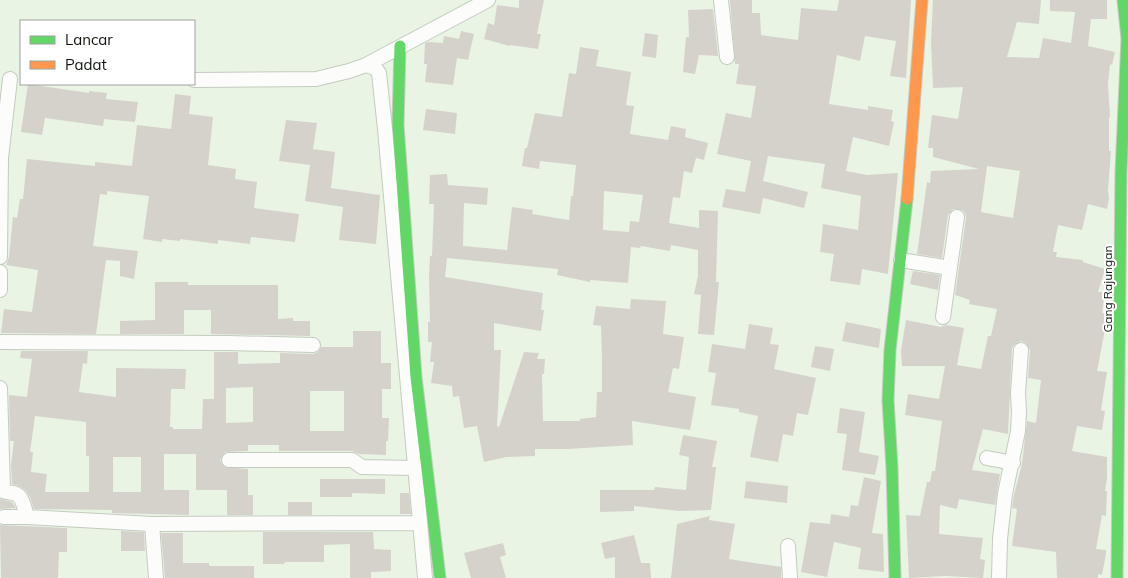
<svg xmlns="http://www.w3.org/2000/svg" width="1128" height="578" font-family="Mulish,sans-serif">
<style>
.building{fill:#d5d2cc;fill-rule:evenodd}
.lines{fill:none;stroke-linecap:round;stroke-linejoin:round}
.street-casing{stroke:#c3cbbe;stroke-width:16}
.fast-casing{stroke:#c3cbbe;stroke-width:13}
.slow-casing{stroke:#c3cbbe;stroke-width:13}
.street{stroke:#fcfdfb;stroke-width:14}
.fast{stroke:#63d668;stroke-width:11}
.slow{stroke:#ff974d;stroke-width:11}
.labels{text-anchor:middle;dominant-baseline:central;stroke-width:4;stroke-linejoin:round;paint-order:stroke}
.street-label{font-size:12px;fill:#10160d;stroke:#fff}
</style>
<rect width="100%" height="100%" fill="#eaf4e4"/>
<!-- building -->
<path class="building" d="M519,0H544L537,34H541L538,49L510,45V46L484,39L488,23L494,25L497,5L519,8Z
M730,0H752V13H760L761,35L798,40L801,8L837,11L839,0H911L906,78L890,76L896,41L865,36L860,61L837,55L829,104L868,110V106L893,110L891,121L894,122L889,146L853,137L846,171L867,175L898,173L888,274L862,269L860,285L830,281L834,254L820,252L823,224L858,230L861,196L821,188L825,164L768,156L763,181L808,192L804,208L763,198L760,214L722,207L726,189L745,192L751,161L717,154L726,113L751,118L756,86L736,84L739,64H735Z
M933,0H1041L1039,24L1017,22L1007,57L1039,58L1043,38L1071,43L1075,12L1050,11V0H1107V19H1091L1088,46L1115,52L1112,65L1110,64L1108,84L1110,117H1109V151H1111L1108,190L1109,199L1107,209L1088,204L1082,230L1058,225L1053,252H1057L1056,257L1083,260V262L1105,269L1098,292H1105L1102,313L1108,314L1097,371L1107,372L1101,410L1105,411L1102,430L1077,426L1072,451L1107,457V479L1105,491H1107L1106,516L1102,515L1096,549L1106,550V554L1102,575L1098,574V578H1057L1056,552L1012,546L1017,509L1012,508L1014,495L1022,464L1027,421L1036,423L1041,380L1028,378L1030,350L1026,343L1021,341L1014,345L1012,349L1008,434L983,429L972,470L1000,474L995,505L959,499L957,509L940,505L939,534L983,538L980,559L985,560L983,578L945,576L909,578L906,515L920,516L927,482H930L932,471H935L942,421L905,415L908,394L939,399L945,366H902L901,351L906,320L941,327L942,326L947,325L964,328L957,365L981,369L988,336H991L997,309L969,304L970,300L955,295L966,218L965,213L962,210L953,209L948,215L942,258L917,254L927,182L930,183L931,171L979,169L933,157V148H928L932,115L958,119L963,87L933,88L931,42ZM987,166L1020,171L1013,218L981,212Z
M713,9L718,56L699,55L695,74L683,72L686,37H689L688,10Z
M461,31L474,34L468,60L457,58L453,85L425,82L427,64H424L425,43L428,42L443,43L444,36L459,39Z
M645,33L658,35L656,58L642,56Z
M580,47L599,50L596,66L631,72L626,105L634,106L630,134L668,140L671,126L686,129L685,137L708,143L704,160L696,158L692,173L684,171L680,198L673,197L669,223L699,228V210L718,211L716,282H719L714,335L698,334L701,295L694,294L698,276V250L671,245L670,251L641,246L640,248L631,247L628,283L590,280V282L557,275L558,269L447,258L445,277L543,293L541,310H544L541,331L494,323V350H501L497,426L499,427L524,352L539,353L537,359H545L544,374H542L543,421H580V419L596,417L597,392H602V359L601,326L593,325L596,306L630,309L631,299L666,301L663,334L684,337L679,369L673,368L668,392L696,397L690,430L632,421L633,445L568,449H535V456L506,457L484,462L477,426L464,428L459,396L453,397L452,386L431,383L434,362H430L432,342H428V322H430L429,277L430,256H432L434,204H429L430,175L447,174L448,185L488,188L487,205L464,203L463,246L507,250L512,207L533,210L532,214L569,220L571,196H573L576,165L540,161L539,169L522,166L525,148H527L535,113L562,117L569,73L576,74ZM604,191L643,195L639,222L630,221L629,232L603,230Z
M28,84L89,93V91L107,93L106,99L138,102L135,122L104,119L103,126L45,118L42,135L21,132Z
M175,94L191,96L189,114L213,117L208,165L236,169L235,179L257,182L254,208L299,214L295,242L251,237L250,244L218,240V244L180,239V241L162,239V242L143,239L149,196L107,191V195L100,194L93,246L138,251L134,279L120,276V261L106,260L96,334L1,333L4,309L32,312L38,270L6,265L9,257L13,217L17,218L20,199H23L27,159L95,166V162L132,166L137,125L171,129Z
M426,109L457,113L455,134L423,130Z
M286,120L317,123L313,149L335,152L331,188L380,195L376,244L339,240L343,207L305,201L310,165L279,161Z
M913,271L940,275L938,290L910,284Z
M155,282H188V285H278V319L293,318V321H310V336L211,334V310H184V334H120V321L155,320Z
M846,322L881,329L879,348L842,341Z
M749,324L773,328L770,344L779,345L774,369L816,378L808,415L797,413L793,436L783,434L778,462L750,457L758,416L739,412V409L711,405L716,373L708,372L712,344L745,349Z
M353,331H381V363H391V389H382V418H389L388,441H386V455L359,454L352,451H279V445H248V451L225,452L220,460L224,467L248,469V495H253V515H227V490H196V454H164V490H189V515L112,513V510L34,509L30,497L25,490L19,486L12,484L11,465L14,441H10L9,395L27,397L32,359L20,358L21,351H88L87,364L83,363L79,392L116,397V368L186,369L185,389H171L170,427H173V429H202L203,399H214V352H238V364L280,363V353L313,354L318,352L321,347H353ZM253,387V422L226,423V388ZM310,391H344V431H310ZM35,416L86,422V456H89V492H45L47,474L31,472L33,452H30ZM113,457H141V492H113Z
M815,346L834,349L830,371L811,367Z
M840,408L865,412L859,452L879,456L875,475L842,470L847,434L837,433Z
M683,435L717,441L712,467H716L711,510L679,511L634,506V511L600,512V490H654L655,487L686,490L689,457L679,455Z
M864,477L881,481L872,533L883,534L884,572L858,569L861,548L834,542L827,577L801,572L810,522L830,524L831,514L849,517L851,505L858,506Z
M320,479H385V494L352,493V497H320Z
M746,481L788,486L787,503L744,498Z
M400,493H409L411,514H400Z
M0,499L12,502L16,508L0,509Z
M288,502H312V515H288Z
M710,516L709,520L735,524L729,559L781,567V578H671L677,524Z
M0,525L67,528V552H59L58,578H1Z
M121,531L144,532L145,551H121Z
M263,532H373L374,549L391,550V571L371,572V578H350V544L324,545V562H285L284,564H263Z
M161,533H183V563H209V566H254V578H165Z
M634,535L641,563H650L651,578H615V557L605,559L601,543Z
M503,543L506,555L500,557L506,578H471L464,553Z"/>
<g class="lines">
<!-- street casing -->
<g class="street-casing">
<path id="street" d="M721,0L727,57
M366,65L375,68L379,73L385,129L425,578
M194,80L316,79L349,71L366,65L488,0
M0,257L1,158L10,79
M901,260L950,268
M0,272V290
M943,317L957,217
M0,342L228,343L313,345
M0,388L3,491C7,493 12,492 16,494C23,497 25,510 27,517
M987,458L1013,463
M229,460H352L362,467L415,468
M4,517H27L152,524L420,523
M152,524L156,578
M788,546L790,578
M999,578L1000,539L1005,494L1018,431L1019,412L1018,393L1021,350"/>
</g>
<!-- fast casing -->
<g class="fast-casing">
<path id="fast" d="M400,46L398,125L416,377L440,578
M895,578L892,468L888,400L890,350L907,199
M1117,578L1121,172L1127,39L1123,0"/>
</g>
<!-- slow casing -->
<g class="slow-casing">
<path id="slow" d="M907,199L922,0"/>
</g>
<!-- street -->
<use href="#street" class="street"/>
<!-- fast -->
<use href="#fast" class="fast"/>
<!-- slow -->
<use href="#slow" class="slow"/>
</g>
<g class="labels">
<!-- street labels -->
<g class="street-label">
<text transform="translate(1107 289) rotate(-90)">Gang Rajungan</text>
</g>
</g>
<!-- legend -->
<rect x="20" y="20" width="175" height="65" fill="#ffffff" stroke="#9fa29e"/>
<rect x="30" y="36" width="25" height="8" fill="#63d668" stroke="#9fa29e"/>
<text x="65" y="45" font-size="15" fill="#10160d">Lancar</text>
<rect x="30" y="61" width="25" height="8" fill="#ff974d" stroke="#9fa29e"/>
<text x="65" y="70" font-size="15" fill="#10160d">Padat</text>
</svg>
